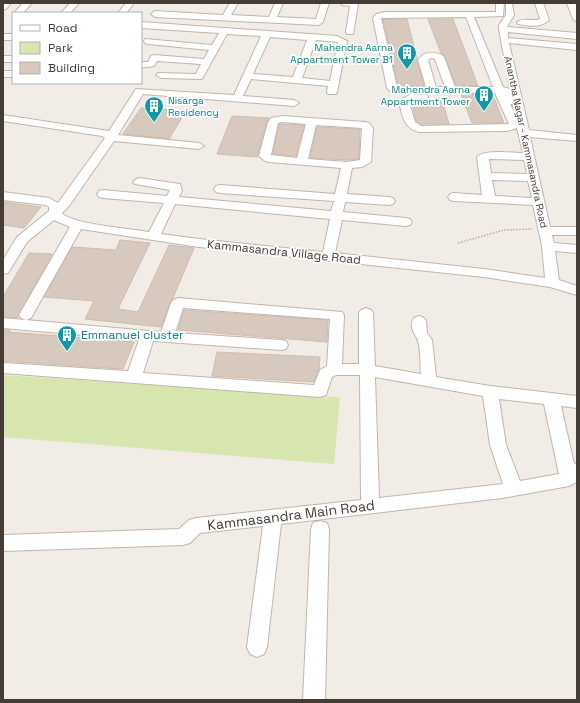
<svg xmlns="http://www.w3.org/2000/svg" width="580" height="703" font-family="'Space Grotesk',sans-serif">
<style>
.green{fill:#d7e6af}
.building{fill:#d7c9be;stroke:#cebcaf}
.lines{fill:none;stroke-linecap:round;stroke-linejoin:round}
.minor-casing{stroke:#c1b5ab;stroke-width:2}
.path{stroke:#bfab9a;stroke-width:1.5;stroke-dasharray:1.5 1.5;stroke-linecap:butt}
.minor{fill:#fff;fill-rule:evenodd}
.labels{text-anchor:middle;dominant-baseline:central;stroke-width:3.5;stroke-linejoin:round;paint-order:stroke}
.far-culture-label{font-size:10px;fill:#0d838f;stroke:#fff;text-anchor:end}
.far-street-label{font-size:10px;fill:#453c35;stroke:#fff}
.street-label{font-size:12px;fill:#453c35;stroke:#fff}
.culture-label{font-size:12px;fill:#0d838f;stroke:#fff;text-anchor:start}
.near-street-label{font-size:14px;fill:#453c35;stroke:#fff}
</style>
<rect width="100%" height="100%" fill="#f2ece6"/>
<!-- green -->
<path class="green" d="M3,375L340,397L334,464L3,437Z"/>
<!-- building -->
<path class="building" d="M383,19H407L424,86H398Z
M428,19H453L478,86H456L445,56L441,53Z
M461,94H481L483,99L494,98L504,123H472Z
M427,100H442L449,124H421L416,121L412,102Z
M141,108L186,111L169,139L123,134Z
M232,116L269,118L267,122L257,157L217,154Z
M279,124L304,125L296,156L273,154Z
M317,127L360,129L359,159L347,160L310,158Z
M3,202L41,207L24,228L3,225Z
M120,240L150,243L118,309L138,312L169,245L194,248L173,298L170,303L161,327L85,319L94,301L44,297L72,247L116,250Z
M29,253L52,254L17,318L3,317V297Z
M184,310L328,320L327,342L178,330Z
M3,330H10L9,332L134,342L123,369L3,361Z
M217,352L320,357L319,369L314,382L212,376Z"/>
<g class="lines">
<!-- minor casing -->
<g class="minor-casing">
<path id="minor" d="M3,3H11L6,9H3Z
M23,3H32L23,13H14Z
M70,3H79L70,13H61Z
M126,3H134L126,13H118Z
M230,3H238L231,15L269,17L275,3H283L277,17L316,19L321,3H329L323,22L319,25L155,17L151,14L155,11L223,15Z
M341,3L358,4L353,34H347L346,32L350,6L342,5Z
M496,3H504L503,16L474,17L503,87L510,89L499,29V25L506,15V4H512L514,15L507,27L577,33V39L508,32V38L577,44V50L509,43L529,130L577,135V141L530,137L550,227H577V235H552L554,243L577,245V253L555,251L559,280L577,286V295L550,287L484,277L199,247L81,229L31,318L26,320L21,318L19,315L70,227L54,220L27,242L8,273L3,274V260L17,237L49,211V207L46,205L3,200V192L49,198L58,203L105,138L102,136L3,121V115L109,131L136,89L234,95L261,36L227,34L202,79L161,78L156,75L158,73L196,74L201,64L157,61L154,66L141,68V62H148L151,56L154,55L204,59L209,50L148,44L145,43L144,41L145,39L212,45L219,33L141,28V22L337,36L347,41L337,92L336,94H328L327,92L328,86L251,79L243,96L294,100L299,103L294,106L143,94L118,135L199,143L204,146L199,149L114,141L69,206L62,213C70,224 133,229 149,232L164,203L103,198L99,197L97,194L99,191L103,190L167,196L170,190L135,184L133,182L135,180L139,178L180,184L182,191L179,197L331,211L334,201L220,193L216,192L214,189L216,186L220,185L335,194L341,168L269,162L265,161L259,156L268,122L271,118L282,116L365,122L369,123L373,128L371,162L362,167L352,168L347,194L389,197L393,198L395,201L393,204L389,205L345,202L343,212L406,218L410,219L412,222L410,225L406,226L342,220L335,253L484,269L545,278L542,246L533,205L454,201L450,200L448,197L450,194L454,193L482,195L477,157C484,149 512,153 523,153L517,128L507,131L419,132C403,128 402,114 399,101L411,94L427,95L428,97L427,99L413,100L409,102L415,122L421,126L509,124L495,93L391,92L387,88L373,18L376,14L385,12H496ZM466,17L493,87H455L444,57L442,55C433,52 425,51 418,60L426,87H397L381,18ZM270,37L307,40L293,77L253,74ZM316,40L338,42L330,81L302,78ZM431,58L435,59L445,87H436L428,60ZM510,104H513L514,112ZM282,122L306,124L297,158L271,155L278,123ZM316,125L362,128L360,160L347,162L308,159ZM489,159L524,160L527,174L491,173ZM492,180L528,181L532,198L495,196ZM175,204L330,219L323,252L199,239L161,234Z
M535,3H543L549,20C541,28 529,26 518,24L517,22C523,17 533,22 540,19Z
M567,3H575L577,8V22L573,19Z
M3,34H13V40H3Z
M3,56H13V62H3Z
M3,71H13V77H3Z
M178,298L342,312L344,315L342,364H359V313L361,310L366,308L371,310L373,313L375,366L421,374C420,364 421,351 418,341C415,333 408,327 414,318L419,316L424,318L426,321L427,333L432,340L436,377L490,386L577,396V408L561,406L574,464L577,463V482L569,486L502,498L281,524L267,647L264,654L257,657L250,654L247,647L263,526L200,533L190,543L183,545L3,551V535L179,529L189,520L196,518L361,500L360,375H336L332,377L326,395L320,397L3,373V363L128,371L139,340L3,328V318L161,332L171,303L173,300ZM183,308L330,319L327,366L320,370L314,385L143,373L153,341L281,350L286,349L288,345L286,341L281,340L175,333ZM375,377L483,396L490,445L503,484L379,498ZM499,399L544,404L559,474L520,481L506,445Z
M320,521L327,523L329,529L325,700H303L311,529L313,523Z"/>
</g>
<!-- path -->
<path class="path" d="M458,243L504,230L532,229"/>
<!-- minor -->
<use href="#minor" class="minor"/>
</g>
<!-- icons -->
<defs>
<g id="building-pin" transform="scale(1)"><path d="M0 17L-7.5 6A9.5 9.5 0 1 1 7.5 6Z" fill="#0f9aa8" stroke="#fff"/><path d="M-4-6H4V6H1V3H-1V6H-4ZM-2.5-4.3h1.7v1.8h-1.7ZM.8-4.3h1.7v1.8H.8ZM-2.5-1h1.7V.8h-1.7ZM.8-1h1.7V.8H.8Z" fill="#fff"/></g>
</defs>
<g fill-rule="evenodd">
<use href="#building-pin" x="407" y="53"/>
<use href="#building-pin" x="484" y="95"/>
<use href="#building-pin" x="154" y="106"/>
<use href="#building-pin" x="67" y="335"/>
</g>
<g class="labels">
<!-- far-culture labels -->
<g class="far-culture-label">
<text x="393" y="47">Mahendra Aarna<tspan x="393" dy="12">Appartment Tower B1</tspan></text>
<text x="470" y="89">Mahendra Aarna<tspan x="470" dy="12">Appartment Tower</tspan></text>
<text x="168" y="100" text-anchor="start">Nisarga<tspan x="168" dy="12">Residency</tspan></text>
</g>
<!-- far-street labels -->
<g class="far-street-label">
<text transform="translate(526 142) rotate(78)">Anantha Nagar - Kammasandra Road</text>
</g>
<!-- street labels -->
<g class="street-label">
<text transform="translate(284 252) rotate(6)">Kammasandra Village Road</text>
</g>
<!-- culture labels -->
<g class="culture-label">
<text x="81" y="335">Emmanuel cluster</text>
</g>
<!-- near-street labels -->
<g class="near-street-label">
<text transform="translate(291 515) rotate(-7)">Kammasandra Main Road</text>
</g>
</g>
<!-- border -->
<rect width="580" height="703" fill="none" stroke="#453c35" stroke-width="8"/>
<!-- legend -->
<rect x="12" y="12" width="130" height="72" fill="#ffffff" stroke="#b5b1ae"/>
<rect x="20" y="25" width="20" height="6" fill="#ffffff" stroke="#b5b1ae"/>
<text x="48" y="32" font-size="12" fill="#453c35">Road</text>
<rect x="20" y="42" width="20" height="12" fill="#d7e6af" stroke="#b5b1ae"/>
<text x="48" y="52" font-size="12" fill="#453c35">Park</text>
<rect x="20" y="62" width="20" height="12" fill="#d7c9be" stroke="#b5b1ae"/>
<text x="48" y="72" font-size="12" fill="#453c35">Building</text>
</svg>
